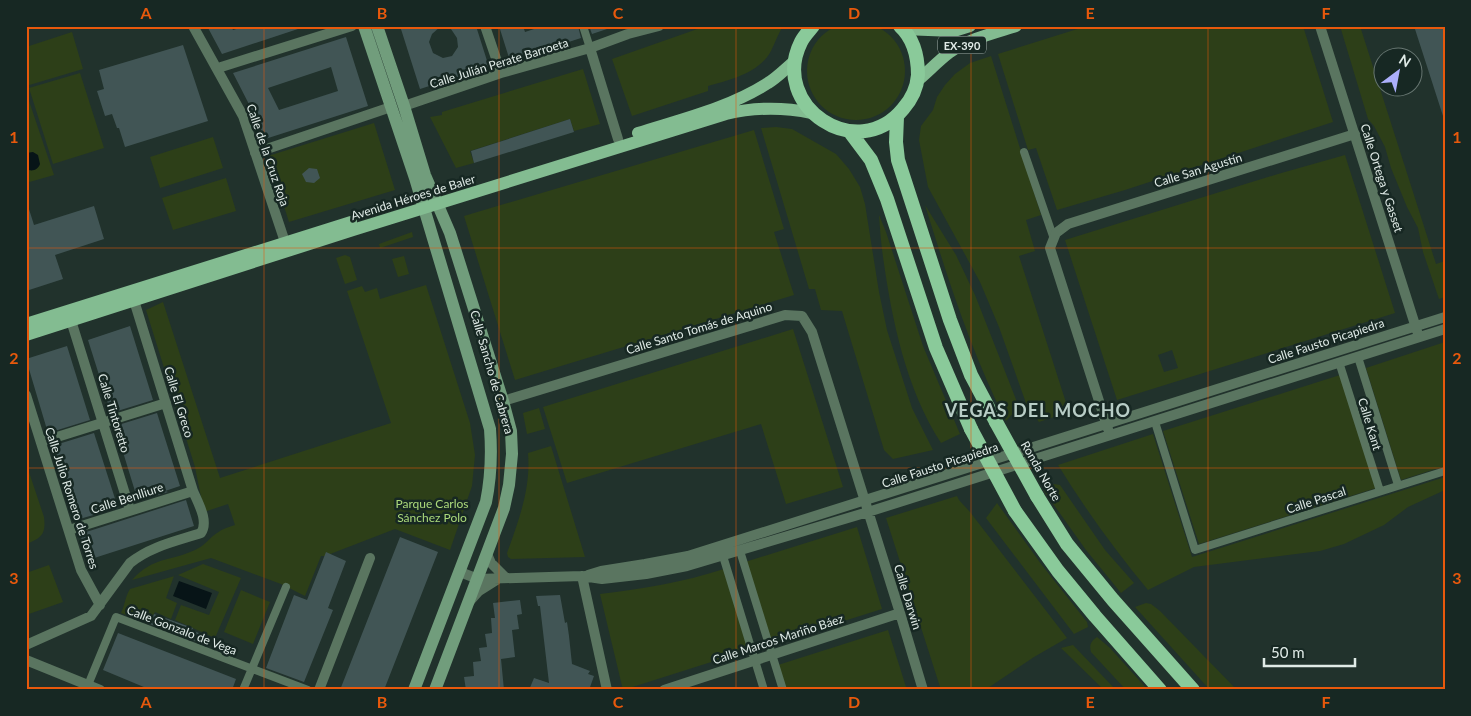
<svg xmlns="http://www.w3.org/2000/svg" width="1471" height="716" font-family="Lato,sans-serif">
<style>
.green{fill:#2d3f18;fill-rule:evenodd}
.water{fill:#071417}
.building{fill:#415555;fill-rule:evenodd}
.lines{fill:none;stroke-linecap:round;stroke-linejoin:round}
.pedestrian{stroke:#5a7560;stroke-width:8}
.minor{stroke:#5a7560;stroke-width:10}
.secondary{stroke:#719d7c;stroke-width:12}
.primary{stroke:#83bc91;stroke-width:12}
.trunk{stroke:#8aca9a;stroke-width:14}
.trunk-bridge{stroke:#8aca9a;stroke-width:14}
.grid{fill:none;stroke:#e8590c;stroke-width:1;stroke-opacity:0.55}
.labels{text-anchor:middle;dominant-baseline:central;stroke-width:5;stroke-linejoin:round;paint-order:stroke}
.shield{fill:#172823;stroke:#a4b0ac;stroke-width:1}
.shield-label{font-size:11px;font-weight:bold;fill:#e0ebe7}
.street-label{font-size:12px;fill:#e0ebe7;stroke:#172823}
.park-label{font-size:12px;fill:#abd97b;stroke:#172823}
.district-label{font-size:18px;font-weight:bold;letter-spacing:1px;fill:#b8cdc6;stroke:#172823}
.neatline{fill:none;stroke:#e8590c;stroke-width:2}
.grid-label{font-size:16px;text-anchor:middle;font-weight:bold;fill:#e8590c}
</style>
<rect width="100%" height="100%" fill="#21322c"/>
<!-- green -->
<path class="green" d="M807 71a49 49 0 1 1 98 0a49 49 0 1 1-98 0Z
M706,26H783C778,34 775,43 771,51C759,73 730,80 708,86V91L632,116L612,59Z
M1087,26H1303L1333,122L1125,190L1057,210L1036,148L1028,150L998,54Z
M1340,26H1360L1436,264L1445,261V297L1439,299L1423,252L1418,228L1407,207L1391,168L1385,147L1374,126L1368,119Z
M72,32L83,69L26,86V47Z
M991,56L1041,215L1026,220L1035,251L1019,256L1069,412L1039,422L1027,406L999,327L980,282L928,187L919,140L921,126L933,110L937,97L945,85L955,74L970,63Z
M583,69L600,124L574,131L570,119L470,151L474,163L456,168L430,117L442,115V112Z
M80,73L104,148L53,164L29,88Z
M26,92L54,175L26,183Z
M374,123L395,190L289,222L268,156Z
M776,127L792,129L836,154L849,169L860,187L865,204L879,292L887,330L912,408L933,450L893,459L884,450L842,311L821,310L815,289H809L761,128Z
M754,130L784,229L774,232L794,295L515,380L464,216Z
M213,137L223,168L160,188L150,157Z
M1345,155L1395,313L1117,400L1065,240L1278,174ZM1172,350L1178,368L1164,372L1158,355Z
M226,178L236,211L173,230L162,198Z
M925,205L956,255L975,295L1019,407L1006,421C971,352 948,279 925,205Z
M879,215L886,232L923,346L960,434L941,443C906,389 892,321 883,257C881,243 880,229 879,215Z
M412,232L413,237L380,248L379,244Z
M345,255L350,257L357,280L345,284L336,258Z
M404,256L409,274L398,277L392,259Z
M426,285L470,423L475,455L472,486L450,550L395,529L325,556H321L305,596L281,584L211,558L132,580C154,556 169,562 195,550C206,545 209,538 217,533C222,529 229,527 235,525L228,504L204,512L195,467L146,310L163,302L220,478L391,423L347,291L362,286L365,292L377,288L380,299Z
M793,329L843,487L786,504L761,424L567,483L543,407Z
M1445,342V466L1401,480L1366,368Z
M1340,375L1376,488L1199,544L1163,431Z
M539,408L545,429L527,434L523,413Z
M1153,434L1192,557L1445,477V490L1408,507L1384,525L1344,544L1320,551L1194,567L1148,590C1115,550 1085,509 1058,465Z
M551,446L585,557L511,559L508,557L507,553C519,520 531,488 528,453Z
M26,463L44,517C46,534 42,538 26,544Z
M1054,484L1060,485L1105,550L1134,583L1121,593L1086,550L1044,491L1048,487Z
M957,496L959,500L970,512L1067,638L1034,657L985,690H941L886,518Z
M997,503L1041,564L1087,622L1088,627L1074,634L986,518Z
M857,527L882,609L771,644L745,562Z
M203,564L241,578L215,638L175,620L181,605L209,615L219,592L178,575L174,576L166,598L177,603L171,619L155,612L152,617L148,616L146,622L121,613C125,605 125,597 130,589L178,575Z
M49,565L63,602L26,615V573Z
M724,569L749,650L623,690L600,594C643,589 684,582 724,569Z
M241,590L270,602L253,644L224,632Z
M1146,603L1151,604L1160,611L1237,690H1210L1135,607Z
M888,630L907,690H785L778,665Z
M1097,637L1110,648L1148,690H1126L1091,652C1089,645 1091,641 1097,637Z
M1073,645L1116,690H1104L1061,648Z"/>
<!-- water -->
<path class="water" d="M33,152L38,155L40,164C38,170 32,172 26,169V153Z
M179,581L212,593L206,609L173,596Z"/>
<!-- building -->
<path class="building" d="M207,26H231L233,30L246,26H301V28L222,54Z
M400,26H441L432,34L429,42L433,53L443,58L452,56L458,47L457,38L449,26H476L489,67L420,89Z
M499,26H523L525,32L543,26H578L581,38L510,61Z
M589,26H610V28L592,34Z
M1414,26H1445V116H1443Z
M346,37L368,106L262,140L254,114L233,73ZM331,67L338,91L279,110L268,88Z
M183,45L208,121L125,147L119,128H117L112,114L105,116L97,91L104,89L99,70Z
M570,119L574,132L474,163L471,151Z
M309,168L317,169L320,178L314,183L306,182L302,174Z
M26,206H28L34,225L94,206L104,239L55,255L63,279L26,291Z
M130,326L153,400L111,413L88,340Z
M67,346L90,420L48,433L26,359Z
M157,413L180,486L165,491L168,492L138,501L115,426Z
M94,433L118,508L76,520L52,446Z
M186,500L194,526L88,560L80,534Z
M400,537L438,552L384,690H340Z
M326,552L346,561L328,608L333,610L304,682L266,668L294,595L307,600Z
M560,595L565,623L567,622L569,636L572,664L590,671L588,674L594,676L589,690H529L534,678L549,683L540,606H538L536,596Z
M520,600L522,614L517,615L519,629L512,630L515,657L501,659L504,690H466L464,677L474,676L473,662L481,661L479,648L487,647L485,634L492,633L491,618H495L493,603Z
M154,614L193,628L192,630L212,639L209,646L150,624Z
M118,633L236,679L232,690H151L103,670Z"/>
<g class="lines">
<!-- pedestrian -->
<path class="pedestrian" d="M583,26L590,48
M1024,152L1054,239
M1358,357L1398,485
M1339,362L1380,491
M1155,422L1195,550L1445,471
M740,551L783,690
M723,556L764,690
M88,685L116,617L308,690
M243,690L286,587"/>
<!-- minor -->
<path class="minor" d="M193,26L243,116L285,242
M485,26L501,73
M1320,26L1417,331
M590,48L618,139
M218,68L352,26
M404,106L501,73L590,48L628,34L659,26
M255,153L391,107
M69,314L130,510
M26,395L81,570L100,605
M503,401L785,315L802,316L812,332L900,613L923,690
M1108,429L1050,248L1056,233L1068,224L1355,134
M41,442L166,403
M69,530L193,491
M487,554L491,563L506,578
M460,572L478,579L582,576L602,579L646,574L687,566L868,512L1445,329
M588,575L601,571L645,564L688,556L1445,317
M582,576L607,690
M470,601L479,591L498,579
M26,645L91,616L130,563C151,546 177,541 201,533C209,521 198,503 193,491L132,294
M26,660L100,690
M319,690L370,558
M664,690L900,613"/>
<!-- secondary -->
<path class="secondary" d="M364,26L415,178L490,429C492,455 491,477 486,502L414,690
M377,26L404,106L425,175L450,233L503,401L511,431L512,454L509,485L504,508L435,690"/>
<!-- primary -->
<path class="primary" d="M903,29L954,31L970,26
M917,81C928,72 938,61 950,52C969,39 994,33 1016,26
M638,133C682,119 729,108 768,83C778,77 786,68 795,61
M26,324L351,222
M26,335L353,230L726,114C755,107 783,107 812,113"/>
<!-- trunk -->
<path class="trunk" d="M813,26C809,31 804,36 801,42C769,106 857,165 903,109C911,100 917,88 918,75C918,57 913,38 900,26
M897,117L896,142L898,160L950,320L971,375L996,422
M850,132L871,160L887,199L936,348L971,429
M1037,496L1067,544L1113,600L1193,690
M1015,511L1058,571L1095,616L1160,690"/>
<!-- trunk-bridge -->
<path class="trunk-bridge" d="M996,422L1037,496
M971,429L1015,511"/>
</g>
<!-- grid -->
<path class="grid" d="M264,26V690M499,26V690M736,26V690M971,26V690M1208,26V690M26,248H1445M26,468H1445"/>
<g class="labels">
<!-- shield labels -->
<rect class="shield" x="938" y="36.5" width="48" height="17" rx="4"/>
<g class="shield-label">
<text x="962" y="45">EX-390</text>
</g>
<!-- street labels -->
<g class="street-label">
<text transform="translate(499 63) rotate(-17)">Calle Julián Perate Barroeta</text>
<text transform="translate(268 155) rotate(71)">Calle de la Cruz Roja</text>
<text transform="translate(1198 170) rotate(-17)">Calle San Agustín</text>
<text transform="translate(1382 178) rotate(72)">Calle Ortega y Gasset</text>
<text transform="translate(413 197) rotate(-17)">Avenida Héroes de Baler</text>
<text transform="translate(699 328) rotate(-17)">Calle Santo Tomás de Aquino</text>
<text transform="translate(1326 341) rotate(-18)">Calle Fausto Picapiedra</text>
<text transform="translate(492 372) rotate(74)">Calle Sancho de Cabrera</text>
<text transform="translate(179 402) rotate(73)">Calle El Greco</text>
<text transform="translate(114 413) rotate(73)">Calle Tintoretto</text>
<text transform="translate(1370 424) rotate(73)">Calle Kant</text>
<text transform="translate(940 465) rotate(-18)">Calle Fausto Picapiedra</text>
<text transform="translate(1041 471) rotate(60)">Ronda Norte</text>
<text transform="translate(72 498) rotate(72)">Calle Julio Romero de Torres</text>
<text transform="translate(127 498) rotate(-18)">Calle Benlliure</text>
<text transform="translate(1316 500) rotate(-18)">Calle Pascal</text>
<text transform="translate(908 597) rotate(73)">Calle Darwin</text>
<text transform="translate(182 630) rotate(21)">Calle Gonzalo de Vega</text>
<text transform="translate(778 639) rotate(-18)">Calle Marcos Mariño Báez</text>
</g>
<!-- park labels -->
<g class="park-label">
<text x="432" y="503">Parque Carlos<tspan x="432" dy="14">Sánchez Polo</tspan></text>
</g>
<!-- district labels -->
<g class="district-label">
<text x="1038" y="410">VEGAS DEL MOCHO</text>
</g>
</g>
<!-- border -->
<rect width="1471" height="716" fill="none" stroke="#172823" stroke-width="55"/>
<!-- north arrow -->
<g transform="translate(1398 72) rotate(32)"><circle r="24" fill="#172823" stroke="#677671"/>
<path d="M0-4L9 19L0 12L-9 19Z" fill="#acaffb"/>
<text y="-8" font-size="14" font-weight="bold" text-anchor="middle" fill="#e0ebe7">N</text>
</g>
<!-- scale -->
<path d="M1264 658v8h91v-8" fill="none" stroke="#e0ebe7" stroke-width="2.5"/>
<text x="1271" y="658" font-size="15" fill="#e0ebe7" stroke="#172823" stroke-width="4" paint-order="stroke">50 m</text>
<rect x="28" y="28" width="1416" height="660" class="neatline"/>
<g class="grid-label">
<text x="146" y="19">A</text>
<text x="382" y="19">B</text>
<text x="618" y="19">C</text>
<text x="854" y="19">D</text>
<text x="1090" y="19">E</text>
<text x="1326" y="19">F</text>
<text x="14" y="143">1</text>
<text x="1457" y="143">1</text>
<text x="14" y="364">2</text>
<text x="1457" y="364">2</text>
<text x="14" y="584">3</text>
<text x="1457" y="584">3</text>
<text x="146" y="708">A</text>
<text x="382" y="708">B</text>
<text x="618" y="708">C</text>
<text x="854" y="708">D</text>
<text x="1090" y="708">E</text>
<text x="1326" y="708">F</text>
</g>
</svg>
